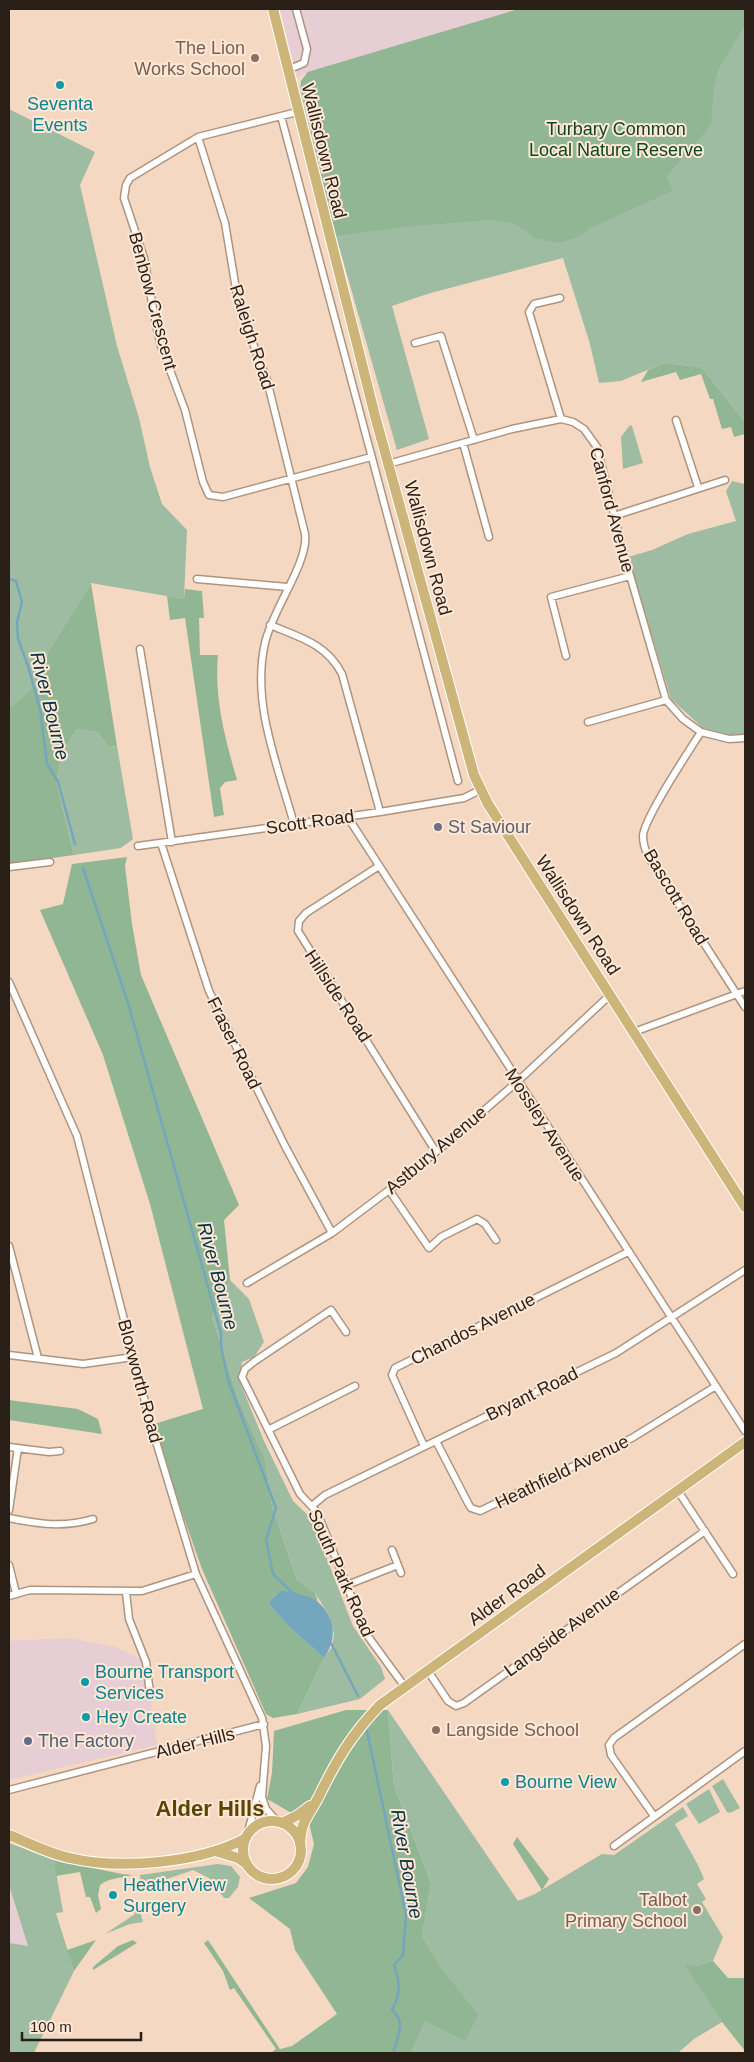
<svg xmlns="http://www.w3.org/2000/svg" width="754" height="2062" font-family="Arial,sans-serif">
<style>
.industrial{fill:#e7cdd4}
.green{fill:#9ebca1}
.forest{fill:#91b694}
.water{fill:#74a7be}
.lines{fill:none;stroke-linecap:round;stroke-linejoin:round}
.stream{stroke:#74a7be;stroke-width:2.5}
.street-casing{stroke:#ae947f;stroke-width:9}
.primary-casing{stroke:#fff;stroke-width:12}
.street{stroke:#fff;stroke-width:6}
.primary{stroke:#cdb57a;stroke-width:10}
.education-dot{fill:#8d6e63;stroke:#fee7d5;stroke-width:2}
.culture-dot{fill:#0f9aa8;stroke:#fee7d5;stroke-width:2}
.worship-dot{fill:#6b7280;stroke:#fee7d5;stroke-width:2}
.service-dot{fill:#5c6f8a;stroke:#fee7d5;stroke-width:2}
.labels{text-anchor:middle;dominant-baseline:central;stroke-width:4;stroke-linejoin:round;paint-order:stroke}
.education-label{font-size:18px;fill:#785e54;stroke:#fee7d5;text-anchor:end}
.culture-label{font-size:18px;fill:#0d838f;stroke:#fee7d5;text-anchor:start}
.park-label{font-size:18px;fill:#0c471a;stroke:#fee7d5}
.street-label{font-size:18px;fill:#291f17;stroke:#fee7d5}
.worship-label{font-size:18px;fill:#5b616d;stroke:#fee7d5;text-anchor:start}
.service-label{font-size:18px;fill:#4e5e75;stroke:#fee7d5;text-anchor:start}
.water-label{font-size:19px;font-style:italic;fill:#043445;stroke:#fee7d5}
.district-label{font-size:22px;font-weight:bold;fill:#594403;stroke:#fee7d5}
</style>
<rect width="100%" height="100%" fill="#f5d8c2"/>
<!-- industrial -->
<path class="industrial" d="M280,9H517L297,77Z
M69,1638L116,1647L146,1662L157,1745L9,1780V1641Z
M9,1885L28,1947L9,1943Z"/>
<!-- green -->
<path class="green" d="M519,9H745V422L701,367L664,363L621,381L599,383L590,344L563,258L427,294L392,306L429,439L397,450L336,236L300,89L301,81L308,72Z
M9,109L95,152L80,185L117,346L139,418L150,467L162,504L187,530L184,599L91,583L48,652L43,681L9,708Z
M630,425L632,426L643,463L623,469L621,437Z
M732,481L745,484V734L729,735L703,728L671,699L628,557L652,550L688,534L736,521L726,491Z
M77,729L97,732L109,747L117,746L133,839L121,848L74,855L56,781L63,750Z
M230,1280L249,1299L264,1342L254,1357L242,1362L239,1380L264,1441L293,1501L311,1518L353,1626L381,1667L385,1679L360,1699L297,1714L324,1658L332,1647L334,1634L329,1615L315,1593L297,1580L272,1506L265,1459L239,1401L212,1317Z
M388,1710L518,1901L535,1894L602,1854L614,1855L683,1807L688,1816L675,1824L698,1865L704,1879L697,1884L706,1899L702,1902L723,1937L713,1961L696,1966L685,1965L722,2022L694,2039L678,2053H411L445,1973L422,1936L431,1883L394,1786Z
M723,1779L740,1808L730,1813L727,1812L712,1786Z
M709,1789L720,1812L699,1824L686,1804Z
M9,1843L54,1860L63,1912L56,1913L74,1971L34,2053H9V1943L28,1946L9,1885Z
M218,1864L231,1866L240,1877L238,1887L229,1898H224L209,1878L193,1870L141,1888L140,1875Z
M137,1900L143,1922L130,1924L105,1934L135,1914L128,1904Z"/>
<!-- forest -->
<path class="forest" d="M519,9H745V25L718,70L714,86L711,125L667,176L672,191L590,228L578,237L559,243L535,238L514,223L488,220L413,226L336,236L301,87V81L308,72Z
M664,363L701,367L745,422V434L734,437L731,427L722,429L713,399H710L701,374L680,380L676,372L641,382L648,370Z
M91,583L117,746L109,747L97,732L77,729L63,750L56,781L74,855L9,864V708L42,681L48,652Z
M185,589L202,591L204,618H199L200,655H218C214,699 225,738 237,780L225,782L220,788L224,815L214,817L185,618L170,620L167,596L184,599Z
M127,857L125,866L132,924L141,975L239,1205L224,1220L230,1280L212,1317L239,1401L265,1459L272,1506L297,1580L315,1593L318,1601L281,1590L268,1603L289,1627L324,1658L297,1714L273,1718L266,1714L202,1569L151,1425L203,1409L150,1204L103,1055L40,910L63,904L72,864Z
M9,1400L78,1409L98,1419L102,1434L9,1420Z
M346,1710H388L394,1786L431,1883L422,1936L445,1973L478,2015L465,2041L425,2021L411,2053H271L276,2049L234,1988L230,1990L223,1971L204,1943L208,1940L280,2049L292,2046L337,2014L295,1950L290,1929L249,1898L296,1883L308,1867L314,1844L309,1823L267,1799L272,1773L274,1731Z
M517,1837L549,1879L542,1890L513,1844Z
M54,1860L122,1874L132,1875C120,1879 110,1877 100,1885L98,1895L101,1909L96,1913L90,1897H86L80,1872L56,1876Z
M96,1940L74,1971L67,1950Z
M133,1940L137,1943L93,1970V1967L118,1946Z
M713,1961L728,1978H745V2051L722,2022L684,1964L696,1966Z"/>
<!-- water -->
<path class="water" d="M281,1590C292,1593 310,1595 318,1602C336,1617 337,1641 324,1658L289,1627L268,1603Z"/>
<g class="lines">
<!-- stream -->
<path class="stream" d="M9,562V577
M9,579L16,581L22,602L17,622L18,639L28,666L40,709L47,763L58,782L75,844
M83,868L128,1003L221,1333V1346L228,1380L276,1508L266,1540L273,1574L295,1595
M331,1643L358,1696
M367,1731L406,1915L403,1955L394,1965C400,1982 401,1994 392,2010C407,2023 397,2037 393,2053"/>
<!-- street casing -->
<g class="street-casing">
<path id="street" d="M287,70L304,63L307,49L296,9
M297,112L198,137L130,178L126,185L124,198L144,258L156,325L161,346L185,410L203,482L209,495L223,497L371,457
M281,116L458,781
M198,137L225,223L239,307L267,380L305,534C309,562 272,610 265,643C251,703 278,766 294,824
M560,298L534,304L529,312L561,419
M415,343L441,336L474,440
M676,420L698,487
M463,443L489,537
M388,464L512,429L561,419L573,422L584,429L597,447L625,558L666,700L683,719L701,732L729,739L745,738
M614,516L725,480
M197,579L287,587
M270,625C299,637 327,644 342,674L380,812
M140,649L172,842
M566,656L551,597L630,576
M588,722L666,700
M701,732C689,751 644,818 643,836C643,851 652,863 660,875L745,1007
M347,816L745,1431
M161,843L209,991L285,1146L332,1233
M138,846L380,812L464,798L480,790
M379,866L306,913L299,921L298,931L436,1152
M9,867L50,862
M9,982L77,1136L151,1425L196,1574L262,1718L266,1746L262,1797L266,1809L277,1821
M634,1032L745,991
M389,1190L429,1248L441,1237L477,1219L485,1224L496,1240
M9,1246L38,1358
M247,1283L332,1233L389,1190L436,1152L517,1082L610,995
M346,1332L331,1310L255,1361L245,1369L242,1377L300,1494L317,1512L367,1635L405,1687
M9,1355L83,1364L133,1357
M268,1430L355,1386
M436,1441L468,1503L471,1508L480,1511L632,1438L716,1386
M424,1446L392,1375L395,1368L628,1252
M9,1447L49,1452L60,1451
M678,1491L733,1574
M313,1505L325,1495L616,1353L745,1270
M9,1510L18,1448
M9,1518C39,1524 63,1528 93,1519
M392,1550L401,1573
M9,1565L16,1593
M347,1585L398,1565
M126,1592L129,1619L146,1662L150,1693
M9,1596L30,1590L142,1591L196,1574
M428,1671L448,1701L456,1706L464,1703L705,1531
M9,1790L264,1724
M654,1816L611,1755L609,1745L614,1738L745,1644
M247,1836L260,1786
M614,1846L745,1751"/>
</g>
<!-- primary casing -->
<g class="primary-casing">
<path id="primary" d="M273,9L375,416L474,775L488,804L745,1207
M243 1850a29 29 0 1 1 58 0a29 29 0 1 1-58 0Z
M282,1823L298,1815L310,1806
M9,1835C29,1843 49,1854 70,1858C119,1870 201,1863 246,1838
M300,1844C301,1821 308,1817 318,1798C336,1761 351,1735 380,1705L745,1442
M215,1851L238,1858L247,1864"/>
</g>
<!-- street -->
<use href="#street" class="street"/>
<!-- primary -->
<use href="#primary" class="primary"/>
</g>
<!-- markers -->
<g class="education-dot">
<circle cx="255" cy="58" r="5"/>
<circle cx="436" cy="1730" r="5"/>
<circle cx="697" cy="1910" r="5"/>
</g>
<g class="culture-dot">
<circle cx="60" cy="85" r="5"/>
<circle cx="85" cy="1682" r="5"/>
<circle cx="86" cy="1717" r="5"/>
<circle cx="505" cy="1782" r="5"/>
<circle cx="113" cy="1895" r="5"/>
</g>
<circle class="worship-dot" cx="438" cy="827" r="5"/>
<circle class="service-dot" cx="28" cy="1741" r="5"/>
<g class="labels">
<!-- education labels -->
<g class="education-label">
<text x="245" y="48">The Lion<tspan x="245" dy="21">Works School</tspan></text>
<text x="446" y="1730" text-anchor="start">Langside School</text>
<text x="687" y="1900">Talbot<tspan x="687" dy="21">Primary School</tspan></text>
</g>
<!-- culture labels -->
<g class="culture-label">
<text x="60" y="104" text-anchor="middle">Seventa<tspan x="60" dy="21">Events</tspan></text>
<text x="95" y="1672">Bourne Transport<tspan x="95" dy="21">Services</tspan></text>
<text x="96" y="1717">Hey Create</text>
<text x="515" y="1782">Bourne View</text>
<text x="123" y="1885">HeatherView<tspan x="123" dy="21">Surgery</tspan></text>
</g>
<!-- park labels -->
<g class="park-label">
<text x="616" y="129">Turbary Common<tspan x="616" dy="21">Local Nature Reserve</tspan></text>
</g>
<!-- street labels -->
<g class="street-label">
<text transform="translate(324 151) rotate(76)">Wallisdown Road</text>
<text transform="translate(153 301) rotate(75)">Benbow Crescent</text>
<text transform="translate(252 337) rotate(72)">Raleigh Road</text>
<text transform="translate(612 510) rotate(75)">Canford Avenue</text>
<text transform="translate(428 548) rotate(75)">Wallisdown Road</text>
<text transform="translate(310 822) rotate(-8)">Scott Road</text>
<text transform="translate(676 897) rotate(59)">Bascott Road</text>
<text transform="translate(578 915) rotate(57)">Wallisdown Road</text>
<text transform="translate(338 996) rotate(57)">Hillside Road</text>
<text transform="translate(234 1043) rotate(64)">Fraser Road</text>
<text transform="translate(545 1125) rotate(57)">Mossley Avenue</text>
<text transform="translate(436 1150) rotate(-40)">Astbury Avenue</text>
<text transform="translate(473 1329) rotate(-27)">Chandos Avenue</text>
<text transform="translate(140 1381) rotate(75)">Bloxworth Road</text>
<text transform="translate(532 1394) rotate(-26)">Bryant Road</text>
<text transform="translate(562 1472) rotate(-26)">Heathfield Avenue</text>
<text transform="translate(341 1573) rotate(66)">South Park Road</text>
<text transform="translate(507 1595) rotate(-36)">Alder Road</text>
<text transform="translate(562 1632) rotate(-36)">Langside Avenue</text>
<text transform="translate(195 1743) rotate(-14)">Alder Hills</text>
</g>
<!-- worship labels -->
<g class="worship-label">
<text x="448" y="827">St Saviour</text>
</g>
<!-- service labels -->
<g class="service-label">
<text x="38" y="1741">The Factory</text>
</g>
<!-- water labels -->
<g class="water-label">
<text transform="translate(50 706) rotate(76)">River Bourne</text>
<text transform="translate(218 1276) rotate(75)">River Bourne</text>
<text transform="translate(407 1864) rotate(80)">River Bourne</text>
</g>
<!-- district labels -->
<g class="district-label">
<text x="210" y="1808">Alder Hills</text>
</g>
</g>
<!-- border -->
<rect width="754" height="2062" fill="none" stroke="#291f17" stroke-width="20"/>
<!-- scale -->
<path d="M22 2032v8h119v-8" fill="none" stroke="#291f17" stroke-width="2.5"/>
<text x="30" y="2032" font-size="15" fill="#291f17" stroke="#fee7d5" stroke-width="4" paint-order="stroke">100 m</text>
</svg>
